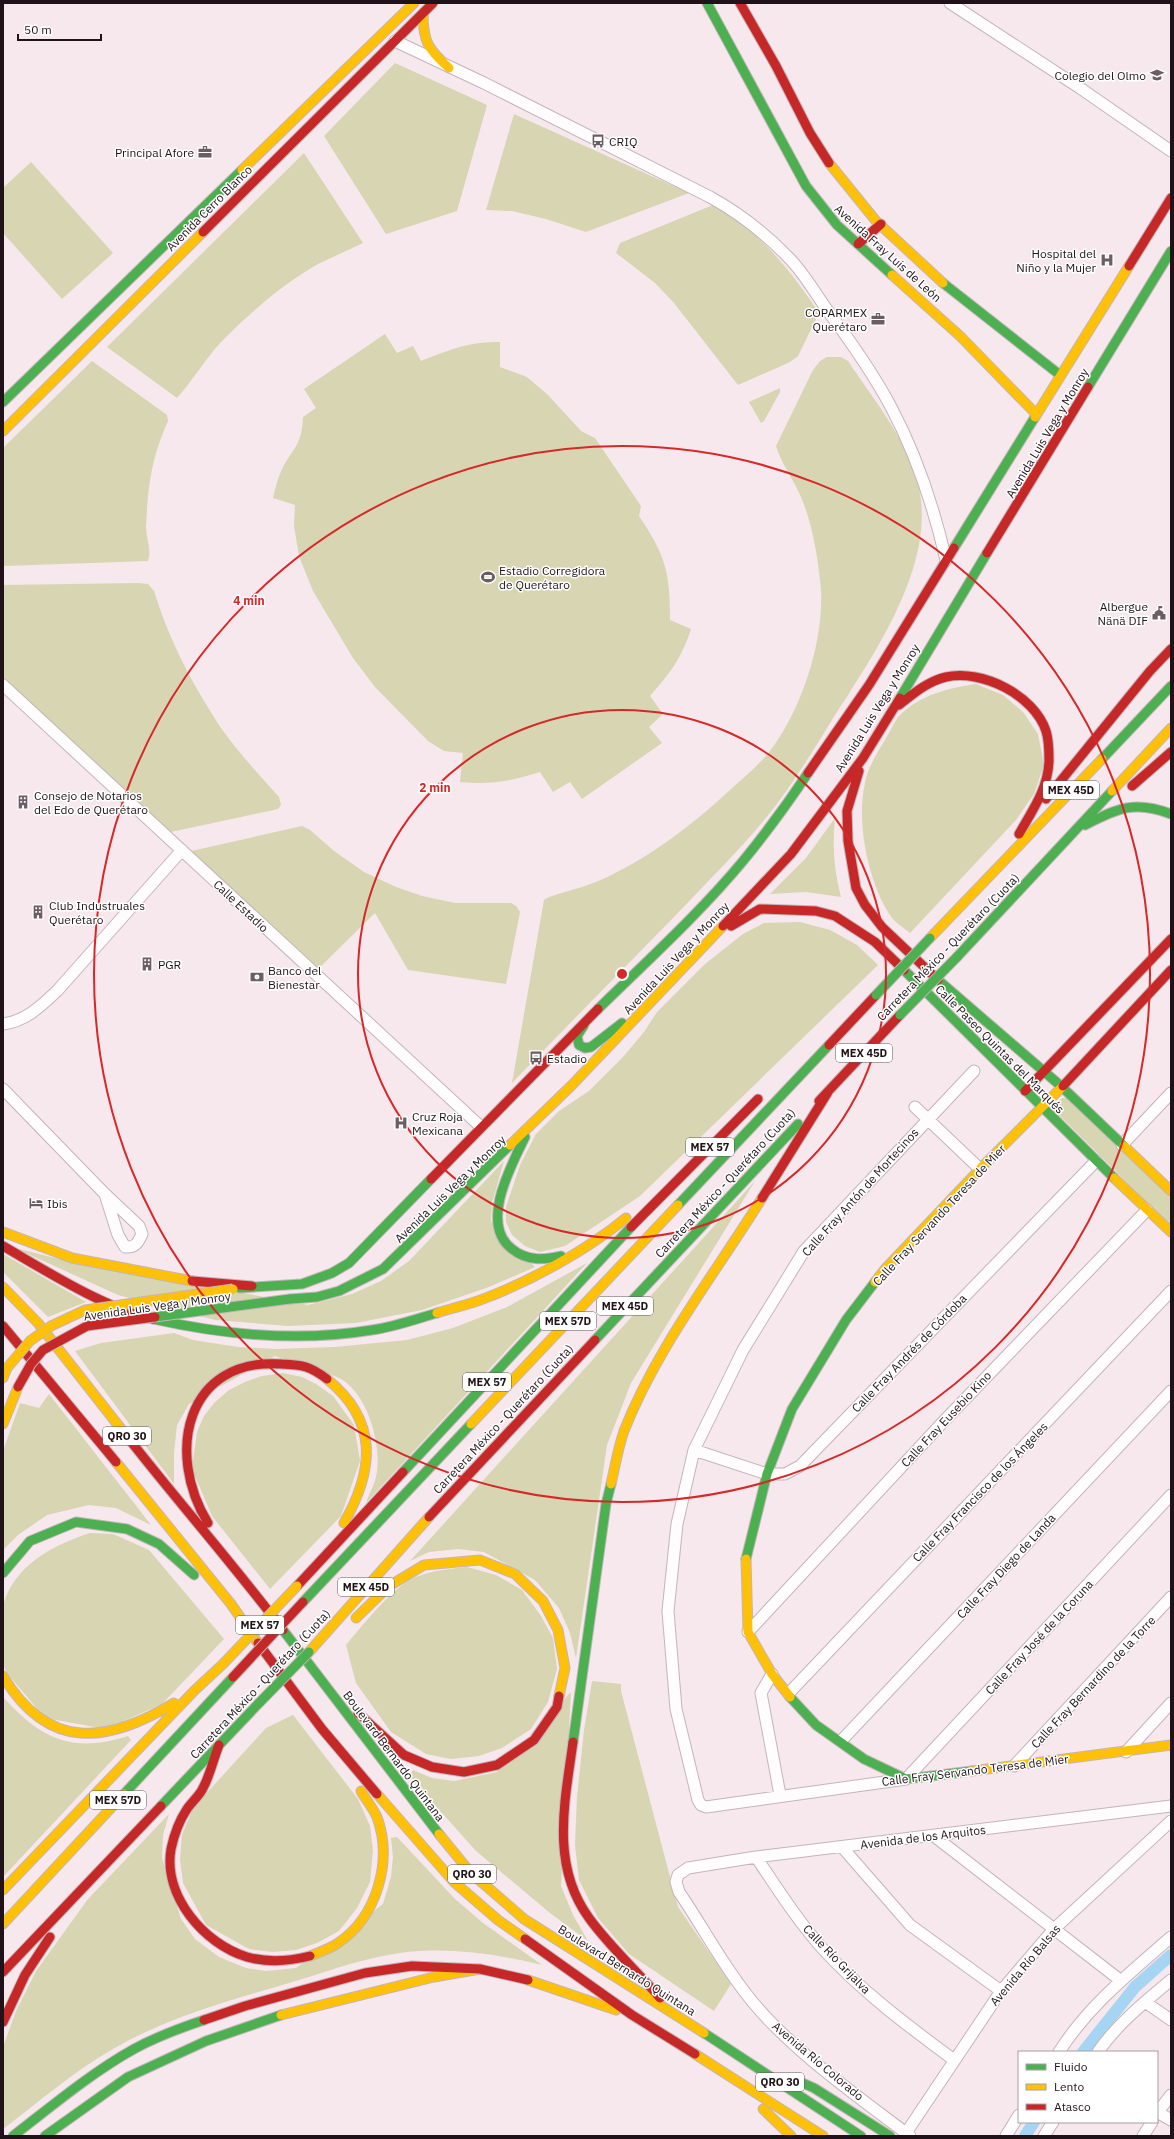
<svg xmlns="http://www.w3.org/2000/svg" width="1174" height="2139" font-family="'IBM Plex Sans',sans-serif">
<style>
.green{fill:#d7d5b2}
.lines{fill:none;stroke-linecap:round;stroke-linejoin:round}
.canal{stroke:#a6d4f3;stroke-width:12}
.street-casing{stroke:#c3b5ba;stroke-width:13}
.fast-casing{stroke:#c3b5ba;stroke-width:11}
.slow-casing{stroke:#c3b5ba;stroke-width:11}
.jam-casing{stroke:#c3b5ba;stroke-width:11}
.street{stroke:#fefcfc;stroke-width:11}
.fast{stroke:#4caf50;stroke-width:9}
.slow{stroke:#ffc107;stroke-width:9}
.jam{stroke:#c62828;stroke-width:9}
.fast-bridge-casing{stroke:#c3b5ba;stroke-width:11;stroke-linecap:butt}
.slow-bridge-casing{stroke:#c3b5ba;stroke-width:11;stroke-linecap:butt}
.jam-bridge-casing{stroke:#c3b5ba;stroke-width:11;stroke-linecap:butt}
.fast-bridge{stroke:#4caf50;stroke-width:9}
.slow-bridge{stroke:#ffc107;stroke-width:9}
.jam-bridge{stroke:#c62828;stroke-width:9}
.ring{fill:none;stroke:#d62828;stroke-width:2}
.labels{text-anchor:middle;dominant-baseline:central;stroke-width:3;stroke-linejoin:round;paint-order:stroke}
.shield{fill:#fff;stroke:#63595d;stroke-width:1}
.shield-label{font-size:11px;font-weight:bold;fill:#201218}
.poi-label{font-size:12px;fill:#201218;stroke:#fff;text-anchor:start}
.street-label{font-size:12px;fill:#201218;stroke:#fff}
.centre{fill:#d62828;stroke:#fff;stroke-width:2}
.ring-label{font-size:12px;text-anchor:middle;font-weight:bold;fill:#d62828;stroke:#fff;stroke-width:3;stroke-linejoin:round;paint-order:stroke}
</style>
<rect width="100%" height="100%" fill="#f6e8ed"/>
<!-- green -->
<path class="green" d="M395,63L487,105L457,211L386,234L324,136Z
M514,114L689,193L586,232L546,219L512,211L486,210Z
M304,153L363,243C348,250 333,257 318,264C285,283 254,309 227,336C208,354 195,378 177,398L107,347Z
M31,162L113,253L62,299L3,233V188Z
M713,205C759,230 791,271 819,313L798,356L790,362L738,385L674,303L655,283L616,253L620,243Z
M385,334L397,353L413,346L421,361C448,350 471,341 500,342V367L527,377L548,395L581,431L595,438L641,506L639,516C666,556 670,573 670,620L691,629C681,659 671,672 650,696L663,714L649,727L662,743L582,799L570,782L553,792L540,772C512,781 490,785 460,782L463,753L444,751L428,741L375,687L353,658L313,591L299,556L294,526L295,505L273,498C275,490 277,481 280,474C290,449 302,449 303,417L316,408L304,389Z
M827,357H841L848,361C873,399 910,443 919,488C936,567 872,657 832,720C811,754 790,789 765,819C736,854 704,885 674,917C620,972 566,1027 512,1083L544,900L549,897C567,891 586,887 603,879C649,858 692,825 729,791C743,778 759,765 770,751C802,709 824,641 821,589C818,559 813,525 801,497C794,480 781,463 776,446L813,370L820,361Z
M92,361L167,415L168,421C151,459 148,486 146,527C146,538 152,550 148,561L3,566V448Z
M780,388V392L764,421L761,423L749,402Z
M139,583L148,584L154,591C167,634 188,676 212,714C230,744 256,771 279,797L281,805L278,809L166,833L3,680V585Z
M976,684L1003,695L1023,712L1038,734L1044,765L1034,794L1016,820L910,933C903,927 894,922 890,915C868,882 856,822 865,783C868,767 877,753 885,740C890,732 894,722 899,716C920,695 948,688 976,684Z
M835,818C832,845 834,871 841,897L806,892L770,894L806,858Z
M302,826L310,830L334,851L364,872L396,887L422,896L455,903H511L516,906L520,912L506,984L408,970L375,913L317,970L187,852Z
M800,922L830,930L857,945L878,965L640,1196L565,1246L540,1252L525,1246L512,1235L506,1222V1207L520,1165L536,1134L559,1111L589,1091L623,1057L644,1032L657,1012L705,964L743,934L764,923Z
M1062,1098H1068L1171,1198V1226L1053,1109L1056,1103Z
M504,1161L492,1203L491,1221L535,1267L489,1287L422,1310L356,1323L288,1326L215,1320L118,1295L15,1248L55,1258L308,1305L352,1294L381,1281L409,1261Z
M755,1181L631,1383L607,1445L576,1658L570,1633L559,1608L535,1580L484,1552L458,1549L429,1552L410,1561Z
M3,1254L86,1302L48,1317L3,1272Z
M587,1263L366,1503C369,1494 374,1486 376,1477C383,1448 368,1392 339,1378C319,1369 296,1364 275,1356L189,1404L177,1425L174,1453V1484L75,1351L101,1343L174,1333L193,1340L212,1343L238,1347L275,1349L335,1347L407,1340L453,1328L507,1307Z
M283,1373L302,1377L316,1384L333,1396L354,1425L360,1461L341,1516L270,1589L212,1516L192,1469L197,1432L204,1416L214,1403L229,1390L245,1382L262,1376Z
M49,1394L151,1525L116,1508L89,1505L47,1515L18,1535L3,1550V1451L20,1403L39,1408Z
M90,1533L113,1534L149,1550L224,1639L162,1704L106,1729L45,1718L6,1672L3,1663V1606C14,1565 53,1545 90,1533Z
M467,1567L496,1575L522,1590L541,1616L553,1638L557,1669L548,1702L531,1729L502,1748L479,1756L451,1759L426,1754L391,1732L356,1683L346,1645C363,1625 386,1595 408,1581C425,1571 447,1569 467,1567Z
M592,1681L621,1684V1691L678,1907L731,1984L714,2011L629,1954L598,1918L579,1880L575,1845L577,1797L584,1730Z
M571,1692L561,1886L573,1915L588,1941L550,1913L476,1851L409,1776L413,1770L432,1778L454,1781L497,1772Z
M3,1697C41,1739 72,1754 128,1736L131,1740L3,1877Z
M293,1715L358,1799L370,1826L373,1851L370,1882L357,1908L339,1931L317,1943L296,1950L273,1952L249,1949L206,1925L183,1883L180,1859L182,1835L193,1808L266,1728Z
M169,1814L163,1835L162,1858L181,1919L195,1939L219,1957L246,1968L266,1971L296,1968L383,1904L391,1877L393,1857L391,1838L397,1837L455,1899L483,1923L542,1965C502,1955 461,1949 420,1951C379,1953 338,1968 299,1980C236,1999 171,2015 113,2049C74,2071 39,2102 3,2129V2047L16,2011L36,1971L88,1899Z"/>
<g class="lines">
<!-- canal -->
<path class="canal" d="M1083,2052L1135,1987L1171,1955
M1025,2136L1034,2122"/>
<!-- street casing -->
<g class="street-casing">
<path id="street" d="M950,3L1080,88L1171,151
M395,41L484,83L710,197C739,213 765,233 789,258C804,273 815,293 828,311C851,342 873,373 891,407C916,454 934,508 946,560
M3,685L480,1126
M3,1024C26,1021 41,1006 57,991L182,850
M974,1071L804,1251L743,1350L694,1450L677,1524L668,1611L676,1709L698,1800L701,1805L706,1807L906,1779L1171,1495
M3,1089L105,1194L139,1226L142,1234C138,1243 135,1248 125,1247L118,1235L105,1194
M915,1107L980,1169
M1122,1145L1171,1093
M694,1450L767,1474H785L800,1466L1096,1161
M748,1632L943,1422L1147,1210
M772,1674L761,1693L780,1795
M789,1693L1171,1291
M841,1741L1171,1391
M1126,1752L1171,1703
M1014,1766L1171,1597
M934,1836L1120,1980
M842,1847L910,1925L1001,1991
M756,1857C777,1888 797,1920 822,1948C861,1991 908,2026 954,2060
M1145,2002L1171,2020
M1059,2052C1089,2005 1130,1973 1171,1937
M1098,2052C1117,2024 1146,2001 1171,1980
M1157,2112L1171,2120
M1157,2113L1171,2095
M906,2133L1001,1991L1054,1929L1171,1821
M910,2136C856,2095 784,2045 744,1991C720,1960 701,1924 679,1892L676,1882L678,1875L688,1868L756,1857L1171,1806
M1006,2136L1019,2115
M1044,2136L1053,2122
M1143,2136L1152,2122"/>
</g>
<!-- fast casing -->
<g class="fast-casing">
<path id="fast" d="M707,3L806,186L837,225L892,275
M943,283L1060,375
M1088,387L1171,251
M3,402L242,170
M954,548L1035,417
M900,698L987,553
M1102,759L1171,686
M1085,825C1118,808 1135,800 1171,814
M957,957L1112,791
M904,970L1114,1178
M938,980L1062,1087L1124,1146
M598,1009C647,961 699,914 743,861C766,833 788,803 808,773
M584,1025L577,1036L579,1045L585,1048L591,1047L622,1023
M525,1137C511,1166 479,1224 512,1249C527,1261 543,1260 561,1256
M678,1205L829,1045
M240,1288L302,1284L332,1273L349,1263L431,1179
M290,1299L317,1297L339,1291L383,1269L510,1145
M153,1319C224,1335 300,1342 372,1330C394,1327 416,1319 437,1313
M595,1340L798,1124
M403,1472L631,1227
M746,1559L767,1474L792,1409L846,1320L875,1282
M3,1573L30,1541L76,1522L127,1529L159,1544L194,1575
M303,1602L471,1424
M283,1630L439,1834
M790,1697L816,1725L864,1759L906,1779L972,1771
M573,1742L606,1504L611,1484
M124,1794L233,1677
M161,1806L259,1703
M704,2033L861,2136
M798,2081L814,2088L890,2136
M13,2136C52,2106 91,2073 134,2049C156,2037 180,2028 204,2020
M45,2136L128,2077L206,2041L281,2015"/>
</g>
<!-- slow casing -->
<g class="slow-casing">
<path id="slow" d="M423,13C423,42 428,49 449,68
M829,163L876,221L943,283
M242,170L414,3
M892,275L960,336L1036,414
M1035,417L1129,266
M3,431L203,232
M1112,791L1171,728
M930,938L1102,759
M510,1145L572,1085L723,926
M1124,1146L1171,1191
M1114,1178L1171,1232
M3,1232L72,1258L192,1281
M875,1282L885,1269L980,1169L1063,1086
M3,1287L38,1323L129,1439
M437,1313C452,1308 468,1305 483,1299C531,1281 587,1250 626,1218
M3,1378L7,1368
M327,1379C379,1421 374,1470 344,1523
M3,1424L18,1387
M471,1424L678,1205
M116,1462L231,1604L258,1643
M611,1484C615,1467 618,1448 624,1431C657,1347 715,1274 762,1198
M746,1559L748,1632L772,1674L790,1697
M356,1618L389,1586L424,1565L480,1560L515,1574L543,1601L558,1630L565,1668L559,1696
M309,1652L429,1517
M3,1676C48,1751 107,1744 174,1703
M972,1771L1171,1745
M377,1794L454,1882L498,1920L525,1939
M439,1834L470,1872L524,1919L704,2033
M3,1890L195,1690L223,1664
M3,1924L124,1794
M310,1956C319,1952 330,1949 338,1943C377,1917 393,1861 377,1817C373,1808 366,1800 361,1791
M528,1980L616,2010
M281,2015L434,1977L480,1969
M695,2054L823,2136
M763,2109L791,2136"/>
</g>
<!-- jam casing -->
<g class="jam-casing">
<path id="jam" d="M740,3L776,66L810,133L829,163
M203,232L433,3
M858,244L881,224
M1129,266L1171,198
M987,553L1088,387
M1150,671L1171,649
M899,705C913,694 928,681 946,677C982,669 1034,695 1046,731C1049,740 1049,752 1049,761C1048,789 1032,811 1019,834
M859,771L847,811L848,841L856,888L865,905L882,927L938,980
M808,773L869,685L954,548
M1132,786L1171,752
M1046,799L1150,671
M723,926L791,854L863,758L900,698
M731,926L760,909L816,911L835,916L875,942L904,970
M829,1045L876,995
M1063,1086L1171,970
M1025,1091L1171,939
M819,1101L900,1015
M431,1179L598,1009
M762,1198L828,1092
M631,1227L758,1099
M3,1246C48,1272 102,1307 153,1319
M192,1281L252,1286
M3,1326L116,1462
M129,1439C180,1504 234,1565 283,1630
M429,1517L595,1340
M208,1523C165,1453 186,1357 282,1364C303,1365 310,1366 327,1379
M297,1586L403,1472
M258,1643L322,1729L377,1794
M358,1713L404,1755L432,1767L464,1772L497,1765L534,1740L557,1707L559,1696
M573,1742C565,1801 550,1865 589,1918C610,1947 637,1971 660,1998
M219,1745C213,1760 210,1776 202,1790C198,1797 191,1803 187,1809C179,1821 174,1835 171,1849C163,1896 204,1944 247,1957C268,1963 290,1961 310,1956
M525,1939L632,2015L695,2054
M3,1972L161,1806
M204,2020L245,2006L365,1973L412,1966L480,1969L528,1980
M3,2022L25,1975L50,1937"/>
</g>
<!-- street -->
<use href="#street" class="street"/>
<!-- fast -->
<use href="#fast" class="fast"/>
<!-- slow -->
<use href="#slow" class="slow"/>
<!-- jam -->
<use href="#jam" class="jam"/>
<!-- fast-bridge casing -->
<g class="fast-bridge-casing">
<path id="fast-bridge" d="M876,995L930,938
M900,1015L957,957
M155,1317L290,1299
M259,1703L309,1652"/>
</g>
<!-- slow-bridge casing -->
<g class="slow-bridge-casing">
<path id="slow-bridge" d="M7,1368L30,1341L51,1326L85,1310L233,1289
M223,1664L297,1586"/>
</g>
<!-- jam-bridge casing -->
<g class="jam-bridge-casing">
<path id="jam-bridge" d="M18,1387L31,1364L43,1350L87,1326L155,1317
M233,1677L303,1602"/>
</g>
<!-- fast-bridge -->
<use href="#fast-bridge" class="fast-bridge"/>
<!-- slow-bridge -->
<use href="#slow-bridge" class="slow-bridge"/>
<!-- jam-bridge -->
<use href="#jam-bridge" class="jam-bridge"/>
</g>
<!-- distance rings -->
<g class="ring">
<circle cx="622" cy="974" r="264"/>
<circle cx="622" cy="974" r="528"/>
</g>
<!-- icons -->
<defs>
<g id="school-bare" transform="scale(1.08)"><path d="M0-5L7-2L0 1L-7-2ZM-4 1L0 2.5L4 1V4Q0 6-4 4Z" fill="#6b5d63" stroke="#fff" stroke-width="2.5" paint-order="stroke"/></g>
<g id="bus-bare" transform="scale(1.08)"><path d="M-5-6H5V4H4V6H2V4H-2V6H-4V4H-5ZM-3.5-4V0h7V-4ZM-3.5 1.2v1.5H-2V1.2ZM2 1.2v1.5H3.5V1.2Z" fill="#6b5d63" stroke="#fff" stroke-width="2.5" paint-order="stroke"/></g>
<g id="office-bare" transform="scale(1.08)"><path d="M-6-3h4V-5.5h4V-3h4V5H-6ZM-1-4.5V-3h2v-1.5ZM-6 0V1H6V0Z" fill="#6b5d63" stroke="#fff" stroke-width="2.5" paint-order="stroke"/></g>
<g id="hospital-bare" transform="scale(1.08)"><path d="M-5-5h3v3.5h4V-5h3V5h-3V1.5h-4V5h-3Z" fill="#6b5d63" stroke="#fff" stroke-width="2.5" paint-order="stroke"/></g>
<g id="stadium-bare" transform="scale(1.08)"><path d="M0-5a6.5 5 0 1 0 0 10a6.5 5 0 1 0 0-10ZM-3.5-1.8h7v3.6h-7Z" fill="#6b5d63" stroke="#fff" stroke-width="2.5" paint-order="stroke"/></g>
<g id="civic-bare" transform="scale(1.08)"><path d="M-.6-6.5H3V-4.5H.6V-3L4-1V1h2V6H-6V1h2V-1L-.6-3ZM-1.2 2.5V6h2.4V2.5Z" fill="#6b5d63" stroke="#fff" stroke-width="2.5" paint-order="stroke"/></g>
<g id="building-bare" transform="scale(1.08)"><path d="M-4-6H4V6H1V3H-1V6H-4ZM-2.5-4.3h1.7v1.8h-1.7ZM.8-4.3h1.7v1.8H.8ZM-2.5-1h1.7V.8h-1.7ZM.8-1h1.7V.8H.8Z" fill="#6b5d63" stroke="#fff" stroke-width="2.5" paint-order="stroke"/></g>
<g id="bank-bare" transform="scale(1.08)"><path d="M-6-4H6V4H-6ZM0-2.3a2.3 2.3 0 1 0 0 4.6a2.3 2.3 0 1 0 0-4.6Z" fill="#6b5d63" stroke="#fff" stroke-width="2.5" paint-order="stroke"/></g>
<g id="hotel-bare" transform="scale(1.08)"><path d="M-6-4.5h1.5V1H6V5H4.5V3h-9V5H-6ZM-4 0a1.8 1.8 0 1 1 3.6 0ZM.5 0V-2.5h3Q6-2.5 6 0Z" fill="#6b5d63" stroke="#fff" stroke-width="2.5" paint-order="stroke"/></g>
</defs>
<g fill-rule="evenodd">
<use href="#school-bare" x="1157" y="75"/>
<use href="#bus-bare" x="598" y="141"/>
<use href="#office-bare" x="205" y="152"/>
<use href="#hospital-bare" x="1107" y="260"/>
<use href="#office-bare" x="878" y="319"/>
<use href="#stadium-bare" x="488" y="577"/>
<use href="#civic-bare" x="1159" y="613"/>
<use href="#building-bare" x="23" y="802"/>
<use href="#building-bare" x="38" y="912"/>
<use href="#building-bare" x="147" y="964"/>
<use href="#bank-bare" x="257" y="977"/>
<use href="#bus-bare" x="536" y="1058"/>
<use href="#hospital-bare" x="401" y="1123"/>
<use href="#hotel-bare" x="36" y="1203"/>
</g>
<g class="labels">
<!-- shield labels -->
<g class="shield">
<rect x="1043" y="781" width="56" height="18" rx="3"/>
<rect x="836" y="1044" width="56" height="18" rx="3"/>
<rect x="686" y="1138" width="48" height="18" rx="3"/>
<rect x="597" y="1297" width="56" height="18" rx="3"/>
<rect x="540" y="1312" width="56" height="18" rx="3"/>
<rect x="463" y="1373" width="48" height="18" rx="3"/>
<rect x="103" y="1427" width="48" height="18" rx="3"/>
<rect x="338" y="1578" width="56" height="18" rx="3"/>
<rect x="236" y="1616" width="48" height="18" rx="3"/>
<rect x="90" y="1791" width="56" height="18" rx="3"/>
<rect x="448" y="1865" width="48" height="18" rx="3"/>
<rect x="756" y="2073" width="48" height="18" rx="3"/>
</g>
<g class="shield-label">
<text x="1071" y="790">MEX 45D</text>
<text x="864" y="1053">MEX 45D</text>
<text x="710" y="1147">MEX 57</text>
<text x="625" y="1306">MEX 45D</text>
<text x="568" y="1321">MEX 57D</text>
<text x="487" y="1382">MEX 57</text>
<text x="127" y="1436">QRO 30</text>
<text x="366" y="1587">MEX 45D</text>
<text x="260" y="1625">MEX 57</text>
<text x="118" y="1800">MEX 57D</text>
<text x="472" y="1874">QRO 30</text>
<text x="780" y="2082">QRO 30</text>
</g>
<!-- poi labels -->
<g class="poi-label">
<text x="1146" y="75" text-anchor="end">Colegio del Olmo</text>
<text x="609" y="141">CRIQ</text>
<text x="194" y="152" text-anchor="end">Principal Afore</text>
<text x="1096" y="253" text-anchor="end">Hospital del<tspan x="1096" dy="14">Niño y la Mujer</tspan></text>
<text x="867" y="312" text-anchor="end">COPARMEX<tspan x="867" dy="14">Querétaro</tspan></text>
<text x="499" y="570">Estadio Corregidora<tspan x="499" dy="14">de Querétaro</tspan></text>
<text x="1148" y="606" text-anchor="end">Albergue<tspan x="1148" dy="14">Nänä DIF</tspan></text>
<text x="34" y="795">Consejo de Notarios<tspan x="34" dy="14">del Edo de Querétaro</tspan></text>
<text x="49" y="905">Club Industruales<tspan x="49" dy="14">Querétaro</tspan></text>
<text x="158" y="964">PGR</text>
<text x="268" y="970">Banco del<tspan x="268" dy="14">Bienestar</tspan></text>
<text x="547" y="1058">Estadio</text>
<text x="412" y="1116">Cruz Roja<tspan x="412" dy="14">Mexicana</tspan></text>
<text x="47" y="1203">Ibis</text>
</g>
<!-- street labels -->
<g class="street-label">
<text transform="translate(209 208) rotate(-45)">Avenida Cerro Blanco</text>
<text transform="translate(888 253) rotate(42)">Avenida Fray Luis de León</text>
<text transform="translate(1047 433) rotate(-59)">Avenida Luis Vega y Monroy</text>
<text transform="translate(877 708) rotate(-58)">Avenida Luis Vega y Monroy</text>
<text transform="translate(241 906) rotate(43)">Calle Estadio</text>
<text transform="translate(948 947) rotate(-46)">Carretera México - Querétaro (Cuota)</text>
<text transform="translate(676 958) rotate(-47)">Avenida Luis Vega y Monroy</text>
<text transform="translate(1000 1049) rotate(45)">Calle Paseo Quintas del Marqués</text>
<text transform="translate(725 1183) rotate(-47)">Carretera México - Querétaro (Cuota)</text>
<text transform="translate(450 1189) rotate(-44)">Avenida Luis Vega y Monroy</text>
<text transform="translate(860 1192) rotate(-48)">Calle Fray Antón de Mortecinos</text>
<text transform="translate(939 1215) rotate(-47)">Calle Fray Servando Teresa de Mier</text>
<text transform="translate(157 1306) rotate(-8)">Avenida Luis Vega y Monroy</text>
<text transform="translate(909 1353) rotate(-46)">Calle Fray Andrés de Córdoba</text>
<text transform="translate(503 1419) rotate(-47)">Carretera México - Querétaro (Cuota)</text>
<text transform="translate(946 1419) rotate(-47)">Calle Fray Eusebio Kino</text>
<text transform="translate(980 1492) rotate(-46)">Calle Fray Francisco de los Ángeles</text>
<text transform="translate(1006 1566) rotate(-47)">Calle Fray Diego de Landa</text>
<text transform="translate(1039 1637) rotate(-47)">Calle Fray José de la Coruna</text>
<text transform="translate(1093 1682) rotate(-47)">Calle Fray Bernardino de la Torre</text>
<text transform="translate(260 1684) rotate(-47)">Carretera México - Querétaro (Cuota)</text>
<text transform="translate(394 1756) rotate(53)">Boulevard Bernardo Quintana</text>
<text transform="translate(975 1770) rotate(-7)">Calle Fray Servando Teresa de Mier</text>
<text transform="translate(923 1837) rotate(-7)">Avenida de los Arquitos</text>
<text transform="translate(837 1959) rotate(46)">Calle Río Grijalva</text>
<text transform="translate(1025 1965) rotate(-50)">Avenida Río Balsas</text>
<text transform="translate(627 1970) rotate(32)">Boulevard Bernardo Quintana</text>
<text transform="translate(818 2061) rotate(40)">Avenida Río Colorado</text>
</g>
</g>
<circle cx="622" cy="974" r="6" class="centre"/>
<g class="ring-label">
<text x="249" y="605">4 min</text>
<text x="435" y="792">2 min</text>
</g>
<!-- border -->
<rect width="1174" height="2139" fill="none" stroke="#201218" stroke-width="8"/>
<!-- legend -->
<rect x="1018" y="2051" width="140" height="72" fill="#ffffff" stroke="#a6a0a3"/>
<rect x="1026" y="2064" width="20" height="6" fill="#4caf50" stroke="#a6a0a3"/>
<text x="1054" y="2071" font-size="12" fill="#201218">Fluido</text>
<rect x="1026" y="2084" width="20" height="6" fill="#ffc107" stroke="#a6a0a3"/>
<text x="1054" y="2091" font-size="12" fill="#201218">Lento</text>
<rect x="1026" y="2104" width="20" height="6" fill="#c62828" stroke="#a6a0a3"/>
<text x="1054" y="2111" font-size="12" fill="#201218">Atasco</text>
<!-- scale -->
<path d="M18 34v6h83v-6" fill="none" stroke="#201218" stroke-width="2"/>
<text x="24" y="34" font-size="12" fill="#201218" stroke="#ffffff" stroke-width="3" paint-order="stroke">50 m</text>
</svg>
